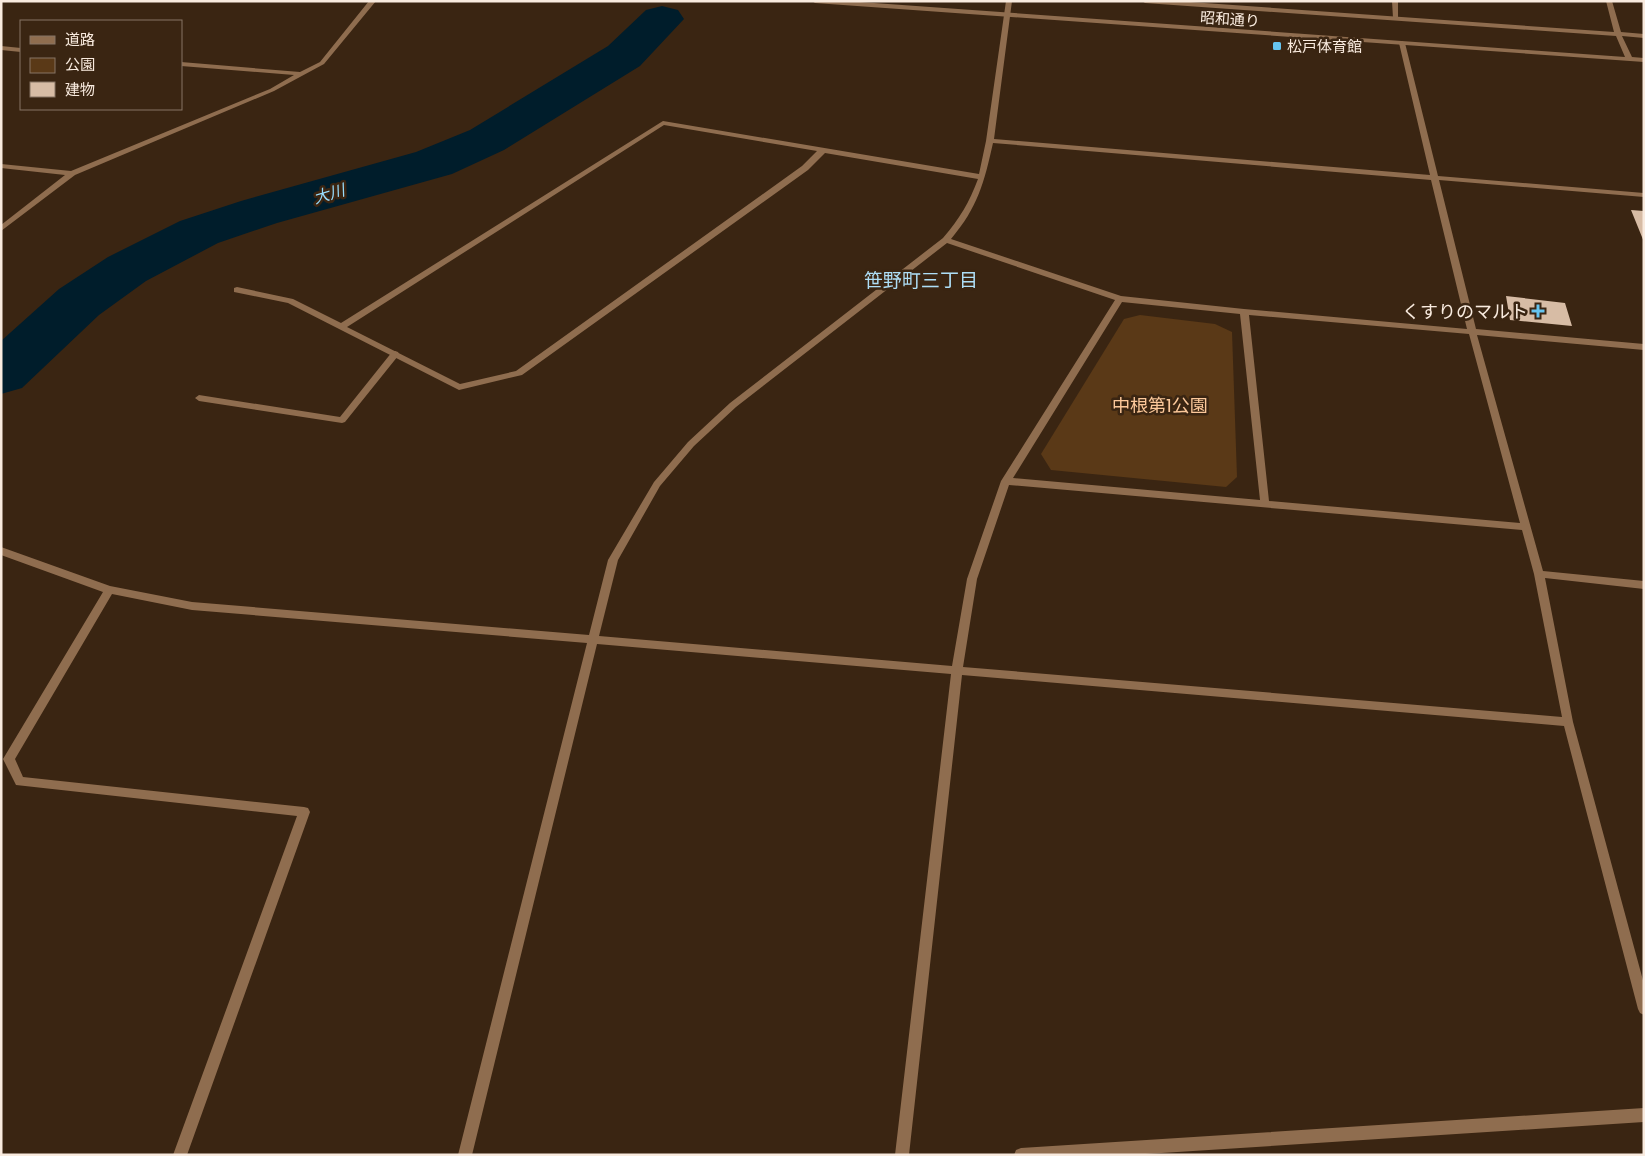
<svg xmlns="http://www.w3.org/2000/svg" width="1645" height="1156" font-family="Poppins,'Noto Sans JP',sans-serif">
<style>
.green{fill:#5a3917}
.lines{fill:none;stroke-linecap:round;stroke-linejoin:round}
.river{fill:#001d2b;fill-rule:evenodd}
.building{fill:#d7bca5}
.service{fill:#8f6d4f;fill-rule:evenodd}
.minor{fill:#8f6d4f;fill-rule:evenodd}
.tertiary{fill:#8f6d4f;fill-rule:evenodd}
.poi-dot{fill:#66c4ef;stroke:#3a2512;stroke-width:2}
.labels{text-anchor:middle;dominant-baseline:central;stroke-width:5;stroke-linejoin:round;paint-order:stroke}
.far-street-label{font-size:15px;fill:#f9ebdf;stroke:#3a2512}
.far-poi-label{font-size:15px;fill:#f9ebdf;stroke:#3a2512;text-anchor:start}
.far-water-label{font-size:16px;font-style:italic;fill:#97ddfe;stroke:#3a2512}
.poi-label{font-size:18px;fill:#f9ebdf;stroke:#3a2512;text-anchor:end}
.park-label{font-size:18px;fill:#fcc89a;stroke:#3a2512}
.neighbourhood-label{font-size:19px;fill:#aedef6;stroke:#3a2512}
</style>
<rect width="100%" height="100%" fill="#3a2512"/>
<!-- green -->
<path class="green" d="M1140,315L1215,324L1232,332L1237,477L1226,487L1051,470L1041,454L1124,319Z"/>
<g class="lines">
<!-- river -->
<path class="river" d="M662,6L678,10L684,19L640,66L504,150L452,174L277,223L218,243L146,281L99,315L22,388L1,394V341L59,289L108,257L180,221L241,201L416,152L470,130L608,46L646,10Z"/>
</g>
<!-- building -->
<path class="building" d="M1631,210L1644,211V242Z
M1506,296L1565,303L1572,326L1510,320Z"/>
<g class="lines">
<!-- service -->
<path class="service" d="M395,351L398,352L399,354L398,356L345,422L342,423L199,401L195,398L199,395L340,417L392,352Z"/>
<!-- minor -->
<path class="minor" d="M369,1H376L324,64L274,91L75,175L1,231V225L65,175L1,168V164L71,171L270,89L294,75L181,66V62L300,72L320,62Z
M1006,1H1012L994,139L1430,175L1399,43L1402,41L1405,43L1438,176L1644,193V197L1439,180L1476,329L1644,344V350L1477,335L1543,571L1644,581V589L1545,578L1573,722L1644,984V1015L1640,1013L1638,1009L1564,726L962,675L909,1155H895L951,674L597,644L472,1155H458L587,643L192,610L112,594L15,759L23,777L304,807L308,808L310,812L187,1155H173L297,816L16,785L3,759L103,592L1,555V547L110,586L192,602L589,635L608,560L654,482L688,442L730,403L943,238C960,218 969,203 978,179L825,153L808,170L522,375L459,390L288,303L234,292V288L237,287L293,299L341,323L663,121L979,174L986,141ZM664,125L817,151L802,166L516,371L460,384L347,327ZM993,143L1431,180L1467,329L1244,309L1121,296L951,239C978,207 984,183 993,143ZM947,243L1115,300L1001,481L967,579L952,666L599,636L618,560L660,486L694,446L736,407ZM1122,302L1240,314L1260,500L1013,478ZM1249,315L1469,334L1520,523L1269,501ZM1009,485L1522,530L1534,574L1562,717L963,667L977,579Z
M1392,1H1398V19L1393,18Z
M1,46L21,48V52L1,50Z
M1644,1108V1122L1130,1155H1014L1016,1150L1021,1148Z"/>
<!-- tertiary -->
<path class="tertiary" d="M812,1H846L1625,57L1616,36L1145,3L1142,1H1176L1614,32L1606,1H1612L1621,32L1644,34V38L1622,36L1632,57L1644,58V62L815,3Z"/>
</g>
<!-- markers -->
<g class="poi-dot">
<rect x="1272" y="41" width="10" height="10" rx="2.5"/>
<path d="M1535.5 303.5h5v5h5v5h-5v5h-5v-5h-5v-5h5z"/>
</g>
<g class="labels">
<!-- far-street labels -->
<g class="far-street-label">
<text transform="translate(1230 19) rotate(4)">昭和通り</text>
</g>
<!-- far-poi labels -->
<g class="far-poi-label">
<text x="1287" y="46">松戸体育館</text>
</g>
<!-- far-water labels -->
<g class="far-water-label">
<text transform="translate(329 194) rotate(-16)">大川</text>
</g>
<!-- poi labels -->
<g class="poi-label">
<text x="1528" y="311">くすりのマルト</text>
</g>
<!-- park labels -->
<g class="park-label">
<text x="1160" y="405">中根第1公園</text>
</g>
<!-- neighbourhood labels -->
<g class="neighbourhood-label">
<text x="921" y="280">笹野町三丁目</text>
</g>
</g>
<!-- border -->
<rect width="1645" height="1156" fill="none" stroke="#f9ebdf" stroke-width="5"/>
<!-- legend -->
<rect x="20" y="20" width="162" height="90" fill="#3a2512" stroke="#867464"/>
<rect x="30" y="36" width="25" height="8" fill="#8f6d4f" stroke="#867464"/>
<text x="65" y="45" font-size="15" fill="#f9ebdf">道路</text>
<rect x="30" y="58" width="25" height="15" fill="#5a3917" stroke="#867464"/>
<text x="65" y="70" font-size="15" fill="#f9ebdf">公園</text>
<rect x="30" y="82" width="25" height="15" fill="#d7bca5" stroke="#867464"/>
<text x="65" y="95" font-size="15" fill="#f9ebdf">建物</text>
</svg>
